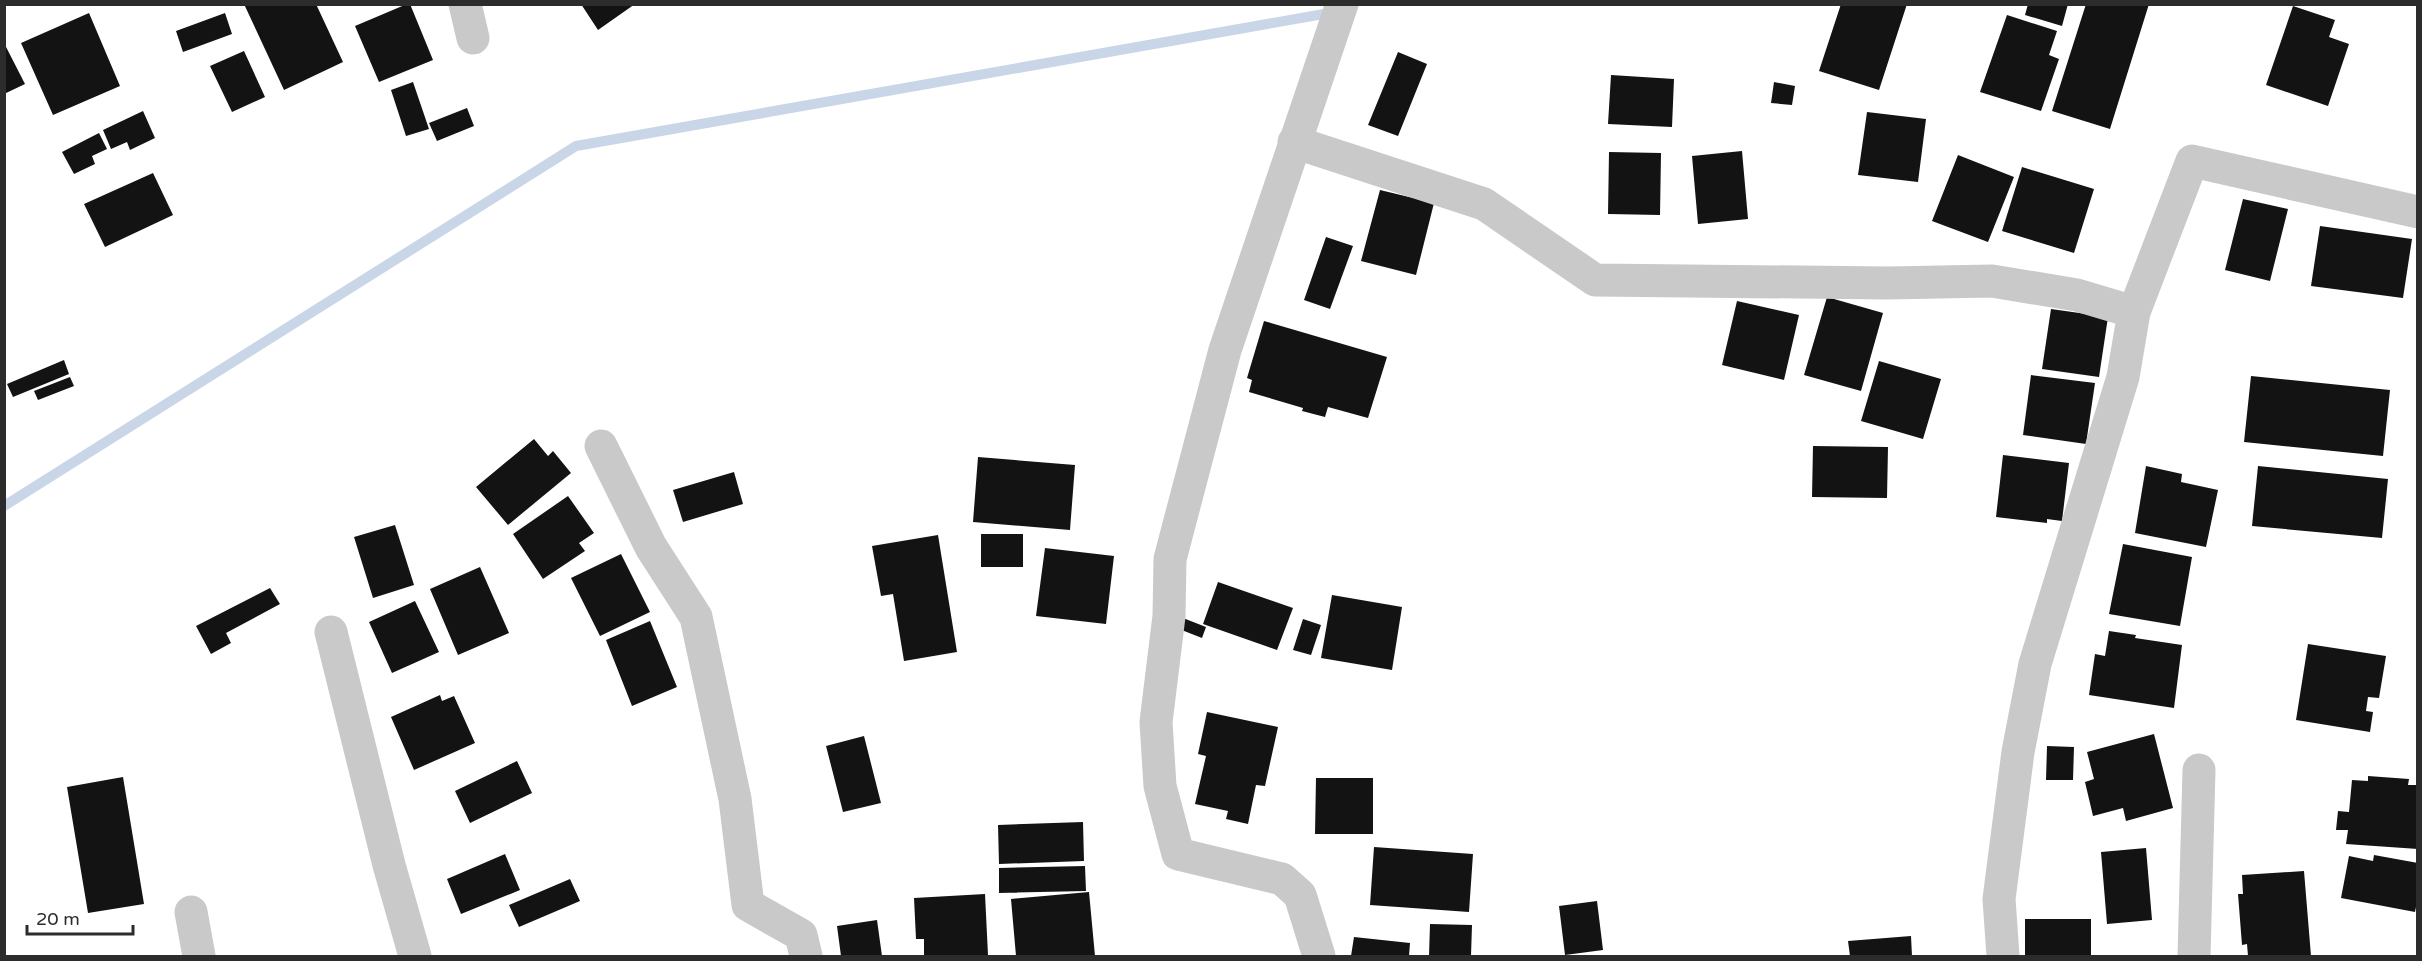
<svg xmlns="http://www.w3.org/2000/svg" width="2422" height="961" font-family="'Varela Round',sans-serif">
<style>
.lines{fill:none;stroke-linecap:round;stroke-linejoin:round}
.stream{stroke:#c8d6e7;stroke-width:10}
.building{fill:#131313}
.street{stroke:#c9c9c9;stroke-width:33}
</style>
<rect width="100%" height="100%" fill="#fff"/>
<g class="lines">
<!-- stream -->
<path class="stream" d="M4,506L576,146L1335,12"/>
</g>
<!-- building -->
<path class="building" d="M244,4H316L343,62L284,90Z
M407,4H410L433,60L379,82L355,26Z
M581,4H635L598,30Z
M1841,4H1907L1879,90L1819,71Z
M2028,4H2068L2062,26L2025,15Z
M2086,4H2149L2110,129L2052,111Z
M2293,6L2335,20L2329,37L2349,44L2328,106L2266,85Z
M89,13L120,86L53,115L21,43Z
M225,13L232,34L183,52L176,31Z
M2007,15L2057,31L2049,55L2059,59L2041,111L1980,92Z
M4,43L25,84L4,94Z
M244,51L265,97L232,112L210,66Z
M1398,52L1427,64L1398,136L1368,125Z
M1611,75L1674,79L1672,127L1608,124Z
M413,82L429,129L406,136L391,90Z
M1774,82L1795,86L1792,105L1771,103Z
M467,108L474,126L437,141L429,123Z
M143,111L155,138L130,150L127,142L111,149L103,130Z
M1867,112L1926,119L1918,182L1858,175Z
M99,133L107,149L92,156L95,164L74,174L62,152Z
M1742,151L1748,219L1698,224L1692,156Z
M1609,152L1661,153L1660,215L1608,214Z
M1958,155L2014,177L1988,242L1932,221Z
M2022,167L2094,189L2074,253L2002,231Z
M153,173L173,215L105,247L84,204Z
M1380,190L1434,203L1416,275L1361,261Z
M2243,199L2288,209L2270,281L2225,270Z
M2320,226L2412,239L2403,298L2311,286Z
M1326,237L1353,246L1330,309L1304,300Z
M1827,297L1883,313L1861,391L1804,375Z
M1737,301L1799,315L1784,380L1722,365Z
M2051,309L2108,317L2099,377L2042,369Z
M1264,321L1387,357L1368,418L1328,407L1325,417L1302,411L1303,408L1249,392L1252,380L1247,378Z
M64,360L69,374L13,397L7,384Z
M1879,361L1941,379L1923,439L1861,421Z
M2031,375L2095,383L2086,444L2023,435Z
M2251,376L2390,390L2383,456L2244,442Z
M70,377L74,386L38,400L34,391Z
M534,439L548,456L553,451L571,473L508,525L476,487Z
M1813,446L1888,447L1887,498L1812,497Z
M2003,455L2069,463L2062,521L2047,519V523L1996,517Z
M978,457L1075,465L1070,530L973,522Z
M2146,466L2182,474L2181,482L2218,490L2206,547L2135,533Z
M2258,466L2388,479L2382,538L2252,526Z
M734,472L743,504L683,522L673,490Z
M568,496L594,533L579,543L585,551L543,579L513,534Z
M395,525L414,585L373,598L354,537Z
M981,534H1023V567H981Z
M938,535L957,652L904,661L893,594L881,596L872,546Z
M2123,544L2192,557L2180,626L2109,614Z
M1045,548L1114,556L1106,624L1036,616Z
M621,554L650,612L600,636L571,578Z
M480,567L509,633L458,655L430,589Z
M1218,582L1293,608L1277,650L1203,624Z
M270,588L280,604L226,633L231,643L211,654L196,626Z
M1332,595L1402,607L1392,670L1321,658Z
M415,601L439,652L392,673L369,622Z
M1183,618L1206,627L1202,638L1179,629Z
M1303,619L1321,625L1311,655L1293,650Z
M650,621L677,687L632,706L606,640Z
M2109,631L2136,635L2135,638L2182,645L2174,708L2089,695L2095,654L2105,656Z
M2308,644L2386,656L2379,698L2368,697L2366,711L2373,712L2370,732L2296,720Z
M440,695L442,701L454,696L475,743L414,770L391,717Z
M1207,712L1278,727L1265,786L1256,785L1248,824L1226,819L1228,811L1195,804L1206,756L1198,754Z
M2154,734L2173,808L2126,821L2123,808L2093,816L2085,782L2094,779L2087,752Z
M864,736L881,803L843,812L826,746Z
M2047,746L2074,747L2073,780H2046Z
M517,761L532,793L470,823L455,791Z
M2368,776L2409,779L2408,785H2418V849L2346,844L2348,830H2336L2338,811L2349,812L2352,780L2368,781Z
M123,777L144,904L88,913L67,787Z
M1316,778H1373V834H1315Z
M1083,822L1084,861L999,864L998,825Z
M1374,847L1473,854L1469,912L1370,905Z
M2146,848L2152,920L2107,924L2101,852Z
M505,854L520,890L461,914L447,879Z
M2374,855L2418,863V897L2415,912L2341,898L2349,856L2373,861Z
M1085,866L1086,891L999,893V868Z
M2304,871L2311,956H2248L2247,944L2242,945L2238,894H2243L2242,875Z
M570,879L580,901L519,927L509,905Z
M1089,892L1095,956H1016L1011,899Z
M985,894L988,955L924,956V939H916L914,898Z
M1597,901L1603,950L1565,955L1559,906Z
M2025,919H2091V956H2025Z
M877,920L882,956H841L837,926Z
M1430,924L1472,925L1471,956H1429Z
M1911,936L1912,956H1850L1848,941Z
M1354,937L1410,943L1409,956H1351Z"/>
<g class="lines">
<!-- street -->
<path class="street" d="M465,4L473,38
M1294,142L1484,204L1595,280L1888,283L1992,281L2077,295L2134,312L2192,161L2418,212
M601,446L651,547L696,617L735,799L748,905L801,935L806,956
M331,632L389,865L415,956
M191,912L199,956
M1319,956L1300,895L1282,879L1178,854L1160,786L1156,722L1169,616L1170,559L1225,350L1342,4
M2003,956L1999,899L2018,752L2035,664L2123,377L2134,312
M2194,956L2199,770"/>
</g>
<!-- border -->
<rect width="2422" height="961" fill="none" stroke="#2c2c2c" stroke-width="12"/>
<!-- scale -->
<path d="M27 925v9h106v-9" fill="none" stroke="#2c2c2c" stroke-width="3"/>
<text x="36" y="925" font-size="18" fill="#2c2c2c" stroke="#ffffff" stroke-width="4.5" paint-order="stroke">20 m</text>
</svg>
